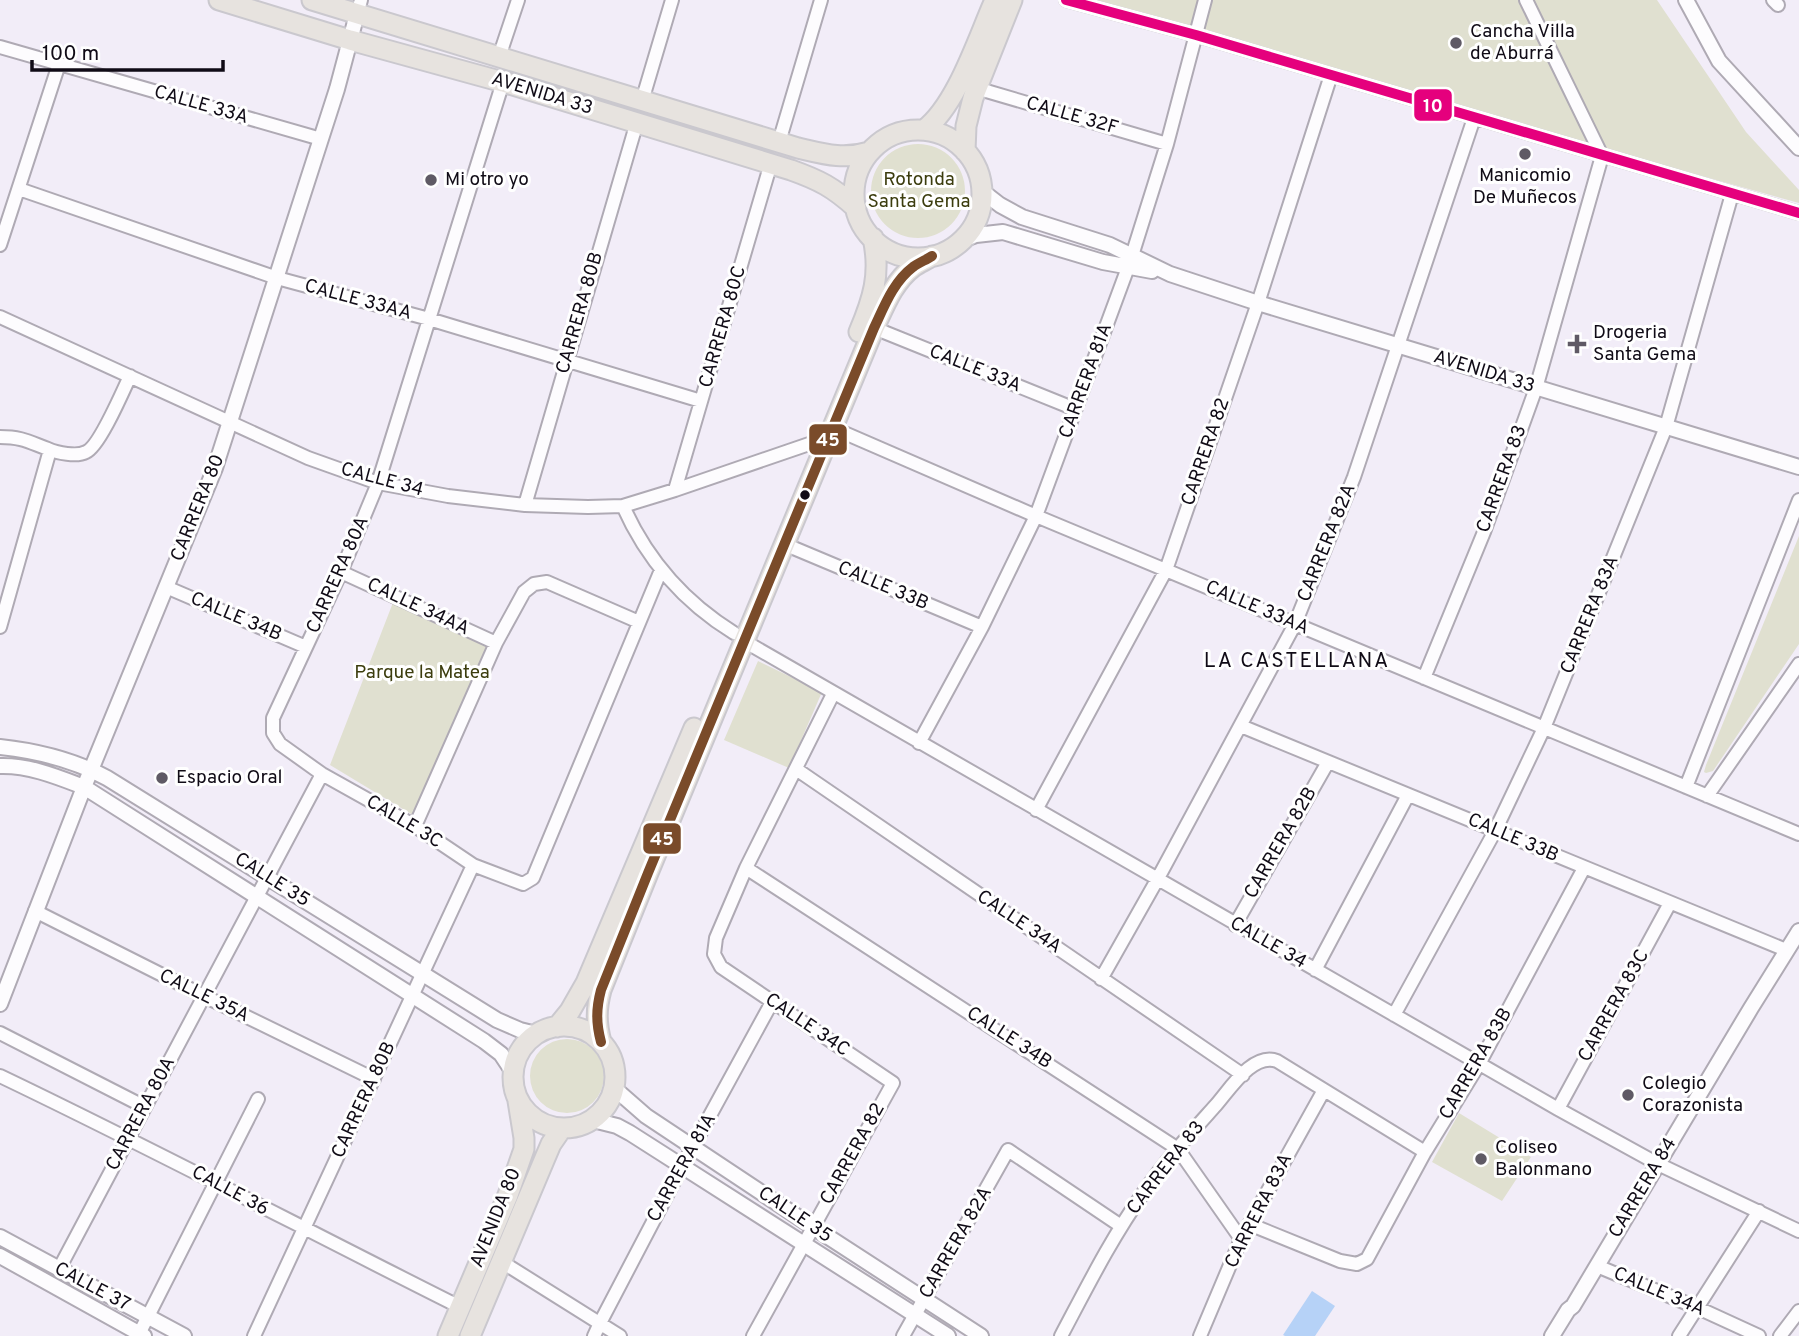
<svg xmlns="http://www.w3.org/2000/svg" width="1799" height="1336" font-family="Overpass,sans-serif">
<style>
.green{fill:#e0e0d0}
.water{fill:#b6d2f7}
.lines{fill:none;stroke-linecap:round;stroke-linejoin:round}
.minor-casing{stroke:#afaab4;stroke-width:16}
.tertiary-casing{stroke:#afaab4;stroke-width:18}
.primary-casing{stroke:#cac8ce;stroke-width:23}
.minor{stroke:#fdfcfe;stroke-width:12}
.tertiary{stroke:#fdfcfe;stroke-width:14}
.primary{stroke:#e7e3df;stroke-width:19}
.bus-1-casing{stroke:#fff;stroke-width:16}
.bus-2-casing{stroke:#fff;stroke-width:16}
.bus-1{stroke:#7a4b2a;stroke-width:10}
.bus-2{stroke:#e5007d;stroke-width:10}
.poi-dot{fill:#5f5a65;stroke:#fff;stroke-width:2.5}
.bus-dot{fill:#100b16;stroke:#fff;stroke-width:2.5}
.labels{text-anchor:middle;dominant-baseline:central;stroke-width:6;stroke-linejoin:round;paint-order:stroke}
.poi-label{font-size:19px;fill:#100b16;stroke:#fff;text-anchor:start}
.street-label{font-size:19px;fill:#100b16;stroke:#fff}
.park-label{font-size:19px;fill:#3c3d0e;stroke:#fff}
.neighbourhood-label{font-size:21px;letter-spacing:2px;fill:#100b16;stroke:#fff}
.line-badge{stroke:#fff;stroke-width:2.5}
.badge-label{font-size:19px;text-anchor:middle;font-weight:bold;fill:#fff}
</style>
<rect width="100%" height="100%" fill="#f2edf8"/>
<!-- green -->
<path class="green" d="M1083,0H1657L1746,132L1799,190V203L1206,38Z
M871 191a47 47 0 1 1 94 0a47 47 0 1 1-94 0Z
M1799,536V644L1713,771L1706,773L1704,772L1706,765Z
M394,600L492,644L416,817L330,765Z
M758,661L822,692L789,768L724,740Z
M530 1076a37 37 0 1 1 74 0a37 37 0 1 1-74 0Z
M1459,1113L1531,1157L1502,1201L1432,1162Z"/>
<!-- water -->
<path class="water" d="M1312,1291L1335,1306L1315,1336H1285L1283,1335Z"/>
<g class="lines">
<!-- minor casing -->
<g class="minor-casing">
<path id="minor" d="M1066,0L1196,35L1799,213
M1773,0L1778,5
M357,14L361,0
M0,47L321,139
M499,57L518,0
M503,82L378,483L341,572L273,718V733L280,744L322,774L415,826L473,865L523,884L533,878L661,570
M976,88L1167,144
M642,101L672,0
M779,142L821,0
M19,189L277,278L429,319L701,401
M0,245L59,64
M0,317L308,458L378,483L448,496L525,505L588,507L623,506L675,490L812,443
M874,328L1075,409
M833,428L1036,516L1799,834
M0,437C22,437 29,442 48,449C57,453 77,457 86,452C99,447 123,391 130,376
M675,490L771,163
M525,505L637,122
M623,506C647,560 684,602 734,633
M784,544L982,627
M341,572L496,643
M166,587L306,647
M0,627L50,450
M744,641L1558,1109L1658,1164L1799,1231
M1424,678L1484,532L1536,388L1602,156L1526,0
M1241,726L1786,950
M919,743L982,627L1036,516L1130,262L1167,144L1205,0
M796,769L1243,1075
M1686,787L1799,500
M1707,796L1799,664
M1036,810L1166,570L1258,303L1331,75
M415,826L496,643L524,592L534,584L547,582L639,622
M746,868L1178,1149L1241,1239
M35,911L204,996L374,1079
M1235,925L1328,762
M1315,970L1408,795
M1101,979L1157,880L1295,624L1354,477L1474,118
M1394,1015L1495,831L1544,728L1666,427L1732,194
M0,1033L145,1107
M0,1076C155,1150 306,1230 460,1307
M1558,1109L1670,903
M1249,1224L1340,1261L1357,1264L1367,1259L1425,1152L1479,1064L1584,868
M502,1262L620,1336
M1597,1266L1698,1308L1759,1336
M59,1269L322,774
M138,1336L258,1099
M254,1336L473,865
M594,1336L600,1323L678,1174L772,1002
M753,1336L893,1083L721,967L714,954L716,938L746,868L833,694
M903,1336L1008,1150L1121,1226
M1061,1336C1087,1287 1112,1237 1144,1192C1165,1161 1191,1133 1216,1105C1230,1089 1253,1052 1277,1061L1425,1152
M1200,1336L1241,1239L1324,1090
M1679,1336L1759,1211
M1780,1336L1799,1311"/>
</g>
<!-- tertiary casing -->
<g class="tertiary-casing">
<path id="tertiary" d="M1686,0L1719,61L1799,148
M982,191L1000,205L1022,217L1110,245L1170,274L1258,303L1799,467
M962,240L976,235L1003,232L1103,262L1152,271
M0,747C37,751 74,760 107,778L497,1020L520,1030L536,1034
M0,766C29,765 58,777 84,787L484,1041L501,1054L513,1072
M0,1004L84,787L215,468L337,89L357,14
M614,1088L646,1116L813,1227L981,1336
M593,1120L617,1126L630,1133L948,1336
M0,1237L184,1336
M0,1256L144,1336
M1552,1336L1568,1310L1573,1306L1751,1008L1799,931"/>
</g>
<!-- primary casing -->
<g class="primary-casing">
<path id="primary" d="M219,0L350,40L503,82L791,170C819,180 833,187 856,208
M312,0L798,148C824,154 843,160 869,152
M924,130C957,105 978,38 995,0
M854 194a64 64 0 1 1 128 0a64 64 0 1 1-128 0Z
M965,151L966,126L973,98L1012,0
M859,332C873,299 881,274 873,238
M513 1077a51 51 0 1 1 102 0a51 51 0 1 1-102 0Z
M557,1027L570,1011L586,983L694,728
M601,1042C596,1023 596,1009 601,990L648,873L874,328C884,307 893,282 913,267C918,263 926,260 932,256
M448,1336L508,1195L524,1149V1138L518,1101
M470,1336L545,1158L551,1144L562,1128"/>
</g>
<!-- minor -->
<use href="#minor" class="minor"/>
<!-- tertiary -->
<use href="#tertiary" class="tertiary"/>
<!-- primary -->
<use href="#primary" class="primary"/>
<!-- bus-1 casing -->
<g class="bus-1-casing">
<path id="bus-1" d="M601,1042C596,1023 596,1009 601,990L648,873L874,328C884,307 893,282 913,267C918,263 926,260 932,256"/>
</g>
<!-- bus-2 casing -->
<g class="bus-2-casing">
<path id="bus-2" d="M1066,0L1196,35L1799,213"/>
</g>
<!-- bus-1 -->
<use href="#bus-1" class="bus-1"/>
<!-- bus-2 -->
<use href="#bus-2" class="bus-2"/>
</g>
<!-- markers -->
<g class="poi-dot">
<circle cx="1456" cy="43" r="7"/>
<circle cx="1525" cy="154" r="7"/>
<circle cx="431" cy="180" r="7"/>
<path d="M1573.5 333.5h7v7h7v7h-7v7h-7v-7h-7v-7h7z"/>
<circle cx="162" cy="778" r="7"/>
<circle cx="1628" cy="1095" r="7"/>
<circle cx="1481" cy="1159" r="7"/>
</g>
<circle class="bus-dot" cx="805" cy="495" r="6"/>
<g class="labels">
<!-- poi labels -->
<g class="poi-label">
<text x="1470" y="32">Cancha Villa<tspan x="1470" dy="22">de Aburrá</tspan></text>
<text x="1525" y="176" text-anchor="middle">Manicomio<tspan x="1525" dy="22">De Muñecos</tspan></text>
<text x="445" y="180">Mi otro yo</text>
<text x="1593" y="333">Drogeria<tspan x="1593" dy="22">Santa Gema</tspan></text>
<text x="176" y="778">Espacio Oral</text>
<text x="1642" y="1084">Colegio<tspan x="1642" dy="22">Corazonista</tspan></text>
<text x="1495" y="1148">Coliseo<tspan x="1495" dy="22">Balonmano</tspan></text>
</g>
<!-- street labels -->
<g class="street-label">
<text transform="translate(542 94) rotate(17)">AVENIDA 33</text>
<text transform="translate(201 105) rotate(16)">CALLE 33A</text>
<text transform="translate(1072 116) rotate(16)">CALLE 32F</text>
<text transform="translate(358 300) rotate(15)">CALLE 33AA</text>
<text transform="translate(580 313) rotate(-74)">CARRERA 80B</text>
<text transform="translate(723 327) rotate(-74)">CARRERA 80C</text>
<text transform="translate(975 369) rotate(22)">CALLE 33A</text>
<text transform="translate(1484 372) rotate(17)">AVENIDA 33</text>
<text transform="translate(1086 381) rotate(-70)">CARRERA 81A</text>
<text transform="translate(1206 452) rotate(-71)">CARRERA 82</text>
<text transform="translate(1502 479) rotate(-70)">CARRERA 83</text>
<text transform="translate(382 480) rotate(15)">CALLE 34</text>
<text transform="translate(198 508) rotate(-68)">CARRERA 80</text>
<text transform="translate(1327 543) rotate(-68)">CARRERA 82A</text>
<text transform="translate(338 575) rotate(-66)">CARRERA 80A</text>
<text transform="translate(883 586) rotate(23)">CALLE 33B</text>
<text transform="translate(418 607) rotate(25)">CALLE 34AA</text>
<text transform="translate(1257 608) rotate(23)">CALLE 33AA</text>
<text transform="translate(1590 615) rotate(-68)">CARRERA 83A</text>
<text transform="translate(236 617) rotate(23)">CALLE 34B</text>
<text transform="translate(404 822) rotate(31)">CALLE 3C</text>
<text transform="translate(1513 838) rotate(23)">CALLE 33B</text>
<text transform="translate(1281 843) rotate(-60)">CARRERA 82B</text>
<text transform="translate(272 880) rotate(32)">CALLE 35</text>
<text transform="translate(1019 922) rotate(34)">CALLE 34A</text>
<text transform="translate(1268 943) rotate(30)">CALLE 34</text>
<text transform="translate(204 996) rotate(26)">CALLE 35A</text>
<text transform="translate(1614 1006) rotate(-61)">CARRERA 83C</text>
<text transform="translate(807 1025) rotate(34)">CALLE 34C</text>
<text transform="translate(1009 1038) rotate(33)">CALLE 34B</text>
<text transform="translate(1476 1064) rotate(-60)">CARRERA 83B</text>
<text transform="translate(364 1100) rotate(-65)">CARRERA 80B</text>
<text transform="translate(141 1114) rotate(-62)">CARRERA 80A</text>
<text transform="translate(853 1154) rotate(-61)">CARRERA 82</text>
<text transform="translate(682 1168) rotate(-61)">CARRERA 81A</text>
<text transform="translate(1166 1168) rotate(-52)">CARRERA 83</text>
<text transform="translate(1643 1188) rotate(-59)">CARRERA 84</text>
<text transform="translate(230 1191) rotate(28)">CALLE 36</text>
<text transform="translate(1259 1211) rotate(-63)">CARRERA 83A</text>
<text transform="translate(795 1215) rotate(34)">CALLE 35</text>
<text transform="translate(496 1218) rotate(-68)">AVENIDA 80</text>
<text transform="translate(956 1243) rotate(-60)">CARRERA 82A</text>
<text transform="translate(92 1287) rotate(28)">CALLE 37</text>
<text transform="translate(1659 1292) rotate(23)">CALLE 34A</text>
</g>
<!-- park labels -->
<g class="park-label">
<text x="919" y="180">Rotonda<tspan x="919" dy="22">Santa Gema</tspan></text>
<text x="422" y="673">Parque la Matea</text>
</g>
<!-- neighbourhood labels -->
<g class="neighbourhood-label">
<text x="1297" y="661">LA CASTELLANA</text>
</g>
</g>
<g class="line-badge">
<rect x="1413" y="88" width="40" height="34" rx="7" fill="#e5007d"/>
<rect x="808" y="423" width="40" height="33" rx="7" fill="#7a4b2a"/>
<rect x="642" y="822" width="40" height="33" rx="7" fill="#7a4b2a"/>
</g>
<g class="badge-label">
<text x="1433" y="112">10</text>
<text x="828" y="446">45</text>
<text x="662" y="845">45</text>
</g>
<!-- scale -->
<path d="M32 60v10h191v-10" fill="none" stroke="#100b16" stroke-width="3.5"/>
<text x="42" y="60" font-size="21" fill="#100b16" stroke="#ffffff" stroke-width="5" paint-order="stroke">100 m</text>
</svg>
